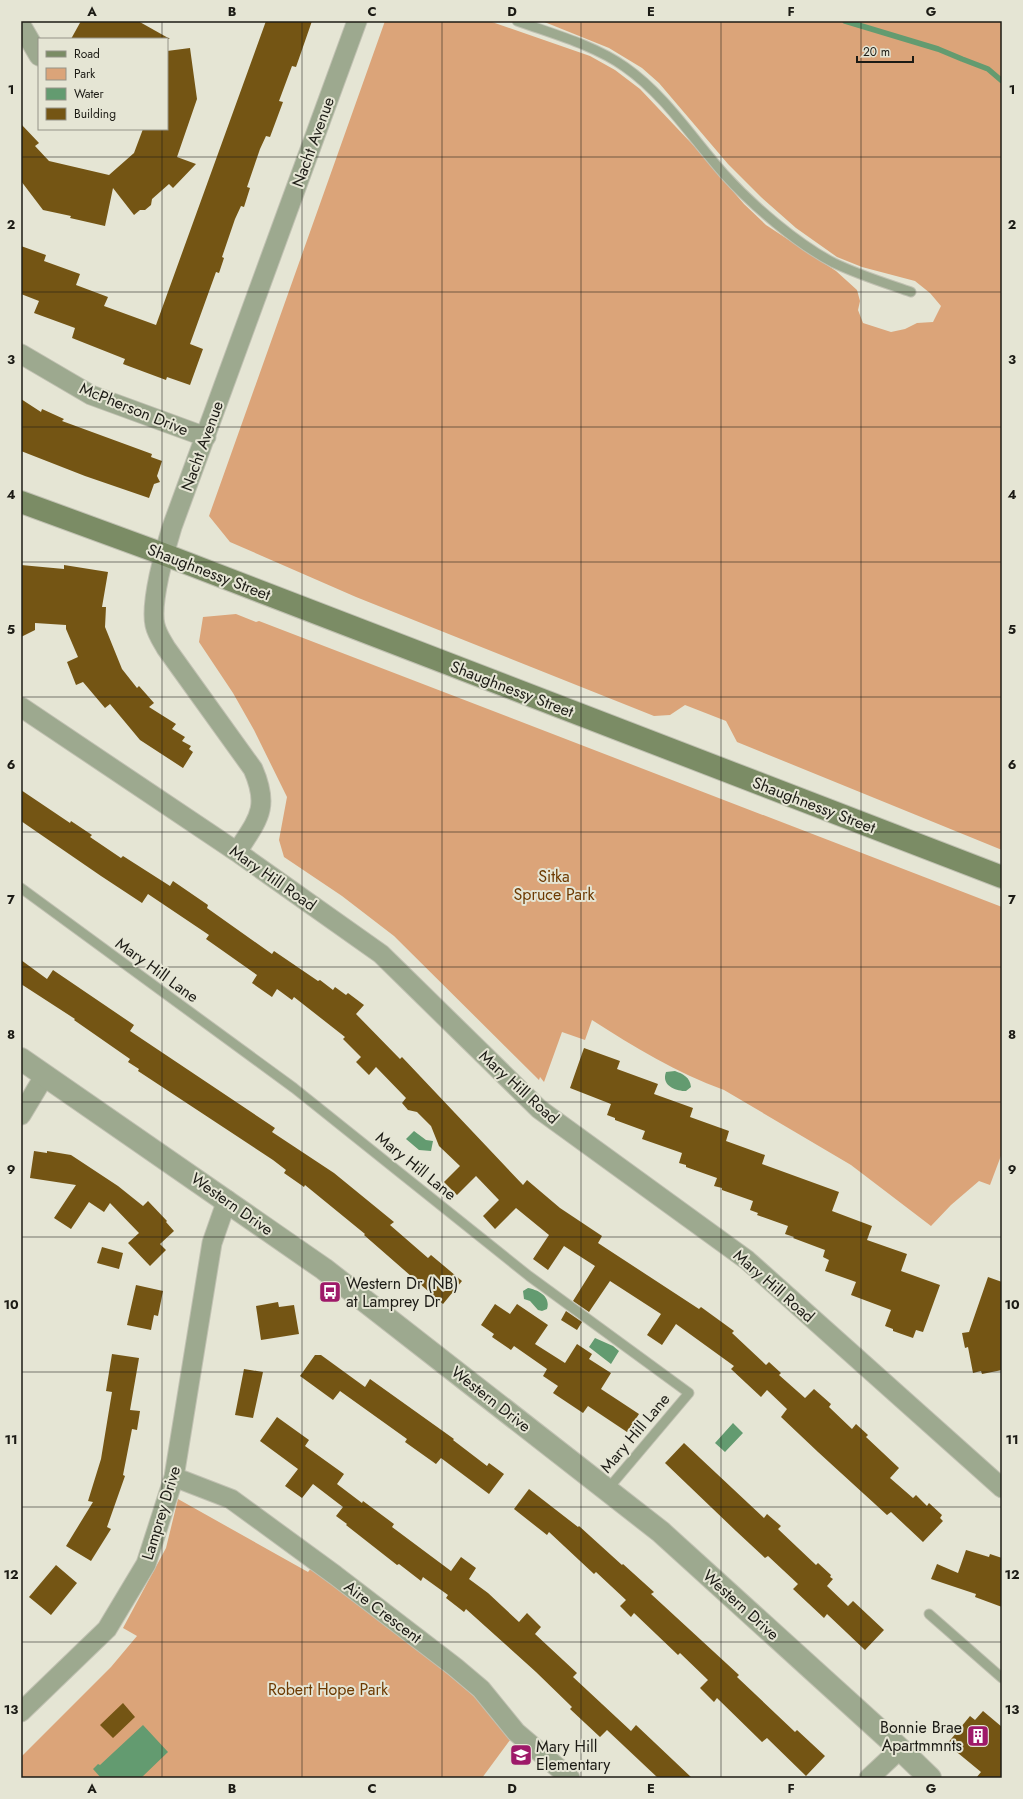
<svg xmlns="http://www.w3.org/2000/svg" width="1023" height="1799" font-family="Jost,sans-serif">
<style>
.green{fill:#dba479}
.water{fill:#639b70}
.lines{fill:none;stroke-linecap:round;stroke-linejoin:round}
.stream{stroke:#639b70;stroke-width:5.5}
.building{fill:#745514}
.service-casing{stroke:#c1c1b2;stroke-width:11}
.minor-casing{stroke:#c1c1b2;stroke-width:21}
.tertiary-casing{stroke:#c1c1b2;stroke-width:24}
.secondary-casing{stroke:#c1c1b2;stroke-width:24}
.service{stroke:#9da98f;stroke-width:9}
.minor{stroke:#9da98f;stroke-width:19}
.tertiary{stroke:#9da98f;stroke-width:22}
.secondary{stroke:#7b8c65;stroke-width:22}
.grid{fill:none;stroke:#1c1b15;stroke-width:1;stroke-opacity:0.55}
.labels{text-anchor:middle;dominant-baseline:central;stroke-width:4;stroke-linejoin:round;paint-order:stroke}
.street-label{font-size:16px;fill:#1c1b15;stroke:#e5e5d4}
.park-label{font-size:16px;fill:#6c3901;stroke:#e5e5d4}
.poi-label{font-size:16px;fill:#1c1b15;stroke:#e5e5d4;text-anchor:start}
.neatline{fill:none;stroke:#1c1b15;stroke-width:1.5}
.grid-label{font-size:13px;text-anchor:middle;font-weight:bold;fill:#1c1b15}
</style>
<rect width="100%" height="100%" fill="#e5e5d4"/>
<!-- green -->
<path class="green" d="M385,21H489L590,56L615,70L640,89L693,145L744,204L766,225L836,271L857,290L860,301L858,310L863,323L891,332L905,329L917,323L933,322L941,306L930,293L915,281L862,267L837,257L796,228L761,197L728,164L659,83L642,68L609,48L542,21H1002V850L737,742L726,721L685,705L670,715L654,716L356,597L230,542L209,516Z
M236,614L256,622L259,621L1002,907V1153L990,1185L979,1181L951,1205L931,1226L851,1165L724,1090C677,1073 634,1047 592,1020L585,1040L562,1032L544,1082L540,1077L539,1080L394,936L342,896L284,857L279,840L287,797L254,730L233,693L199,642L203,617Z
M178,1499L308,1572L316,1562L516,1732L482,1778H21V1757L111,1667L137,1636L123,1628L166,1548Z"/>
<!-- water -->
<path class="water" d="M675,1071C683,1074 690,1077 691,1087L686,1091C675,1091 661,1085 666,1072Z
M414,1131L426,1140L433,1141L431,1151L419,1150L406,1139Z
M528,1288C538,1290 551,1296 547,1309L542,1311L538,1310L530,1301L524,1299L523,1291Z
M595,1338L613,1346L619,1351L611,1364L589,1347Z
M733,1423L743,1433L725,1452L715,1443Z
M143,1725L168,1752L141,1778H101L93,1769L98,1764L100,1765Z"/>
<g class="lines">
<!-- stream -->
<path class="stream" d="M845,21L938,49L962,59L988,69L1002,81"/>
</g>
<!-- building -->
<path class="building" d="M81,21H138L170,39H71Z
M266,21H312L296,67L292,66L279,101L283,102L270,137L266,136L260,149L247,187L250,188L244,207L241,206L235,219L222,257L224,258L219,273L216,272L190,344L203,349L190,385L167,377L166,380L123,364L125,359L72,338L75,328L34,313L39,301L21,294V246L46,255L44,261L80,274L76,285L108,297L104,306L156,325Z
M190,48L197,99L177,157L196,164L173,188L169,184L152,199L151,205L145,210H140L134,215L113,188L105,226L70,218L71,216L43,210L21,181V124L39,143L35,146L49,161L109,175L134,153L143,129H167V51Z
M21,399L41,412L42,409L64,419L62,421L152,454L151,457L162,461L157,476L160,482L154,484L149,498L85,476L21,451Z
M21,565L64,569V565L108,572L102,607H106L105,627L122,669L137,688L139,686L154,703L149,707L176,724L172,729L185,737L182,741L191,746L189,749L193,752L183,768L140,740L110,704L105,708L83,682L76,685L67,662L78,657L66,629V625L35,623V630L21,637Z
M21,790L70,823L71,821L92,835L90,837L121,858L123,856L170,886L173,881L208,905L207,908L272,954L274,951L318,981L320,980L333,990L335,987L346,995L348,993L364,1005L356,1014L400,1059L402,1057L523,1185L527,1180L560,1208L602,1236L598,1243L699,1309L701,1307L734,1331L732,1333L766,1365L769,1362L781,1373L779,1375L805,1398L814,1389L831,1404L829,1407L852,1429L856,1424L868,1435L866,1437L899,1468L890,1478L913,1498L916,1495L927,1506L929,1503L942,1515L940,1518L943,1521L923,1542L891,1512L887,1515L818,1452L781,1417L787,1409L767,1390L761,1397L731,1369L734,1366L676,1324L662,1345L647,1335L661,1314L610,1281L589,1312L573,1301L595,1266L564,1246L548,1270L533,1259L549,1235L516,1208L495,1229L483,1216L499,1200L476,1176L457,1195L444,1182L460,1166L439,1146L431,1126L417,1112L408,1110L402,1103L406,1098L376,1067L369,1075L356,1062L361,1057L343,1039L345,1037L294,997L292,1000L277,989L272,997L252,983L257,975L206,939L209,935L148,894L142,903L101,876L21,821Z
M21,960L47,979L53,970L134,1025L130,1031L275,1128L272,1132L334,1173L394,1222L390,1225L428,1258L431,1255L462,1281L443,1304L364,1235L365,1234L305,1185L304,1187L284,1173L286,1170L273,1160L138,1071L139,1069L128,1062L130,1059L74,1020L75,1019L21,984Z
M584,1048L620,1061L617,1069L658,1084L654,1094L693,1108L690,1117L729,1131L726,1141L765,1155L762,1164L839,1192L832,1211L872,1226L867,1240L907,1254L901,1271L940,1285L923,1332L916,1330L913,1338L893,1331V1329L885,1326L891,1310L851,1295L856,1282L825,1271L829,1260L823,1257L825,1250L793,1238L794,1237L785,1234L788,1226L757,1215L758,1213L750,1210L753,1201L722,1190V1188L714,1186L717,1178L686,1167V1165L679,1163L682,1153L642,1139L645,1131L615,1120V1118L607,1115L611,1104L570,1088Z
M34,1151L47,1153V1151L71,1155L118,1186L143,1206L148,1201L167,1221L166,1222L174,1231L160,1244L166,1250L150,1266L128,1243L139,1233L110,1203L104,1212L89,1202L71,1229L54,1218L76,1185L30,1178Z
M102,1247L123,1253L119,1269L97,1263Z
M988,1277L1002,1282V1370L982,1374L981,1371L973,1373L968,1347L965,1348L962,1333L969,1332Z
M136,1285L163,1291L158,1316L154,1315L151,1330L127,1325Z
M278,1302L279,1307L294,1305L299,1334L261,1340L256,1306Z
M495,1304L510,1314L517,1304L548,1325L535,1344L565,1363L577,1344L592,1354L589,1359L611,1373L601,1389L639,1414L627,1432L588,1406L583,1413L553,1393L558,1386L543,1376L547,1369L514,1346L511,1350L492,1337L494,1334L481,1325Z
M566,1311L582,1322L577,1330L561,1320Z
M112,1354L139,1358L130,1410L140,1411L137,1430L132,1429L123,1475L125,1476L107,1527L111,1529L91,1561L66,1546L93,1502L88,1501L101,1459L112,1392L106,1391Z
M315,1355H321L365,1387L370,1379L454,1439L453,1440L487,1466L489,1463L504,1474L489,1494L441,1458L436,1464L405,1442L407,1439L340,1391L333,1400L300,1376Z
M244,1369L263,1372L253,1418L235,1415Z
M277,1417L309,1440L305,1446L344,1474L337,1484L362,1503L363,1501L394,1524L392,1527L451,1571L461,1557L476,1568L469,1579L488,1593L519,1622L527,1613L541,1627L535,1634L577,1673L573,1677L631,1731L636,1725L692,1778H658L607,1730L600,1737L570,1709L572,1707L536,1672L466,1609L464,1612L446,1598L448,1595L423,1577L421,1581L399,1564L397,1565L346,1525L347,1524L336,1516L343,1507L313,1484L302,1498L285,1486L298,1469L260,1441Z
M684,1443L764,1518L767,1514L781,1526L778,1529L816,1565L818,1563L831,1575L830,1577L833,1579L827,1586L848,1606L853,1601L884,1630L865,1650L827,1614L824,1618L793,1589L798,1584L768,1556L765,1558L736,1531L665,1463Z
M529,1489L578,1527L579,1526L622,1565L623,1564L654,1592L651,1594L739,1675L737,1677L795,1732L797,1730L825,1756L806,1776L767,1738L762,1742L717,1698L714,1702L700,1688L708,1680L680,1653L678,1655L634,1613L631,1617L620,1606L626,1600L596,1572L594,1574L549,1532L547,1535L514,1509Z
M966,1550L989,1557L990,1554L1002,1558V1607L975,1597L976,1594L931,1579L937,1564L958,1573Z
M56,1565L77,1583L51,1615L29,1597Z
M123,1703L135,1717L113,1738L100,1725Z
M983,1711L1002,1727V1778H976L981,1772L947,1744L970,1716L975,1720Z"/>
<g class="lines">
<!-- service casing -->
<g class="service-casing">
<path id="service" d="M517,21C553,34 594,45 625,67C665,95 692,138 724,174C752,205 797,244 834,263C859,275 885,283 911,292
M21,888L294,1088L529,1276L689,1393L607,1490
M929,1614L1002,1678"/>
</g>
<!-- minor casing -->
<g class="minor-casing">
<path id="minor" d="M21,25L39,56
M21,354L91,395L206,437
M21,707L237,852L381,954L539,1109L747,1260L1002,1488
M237,852C258,819 270,808 253,769L166,648C162,641 157,634 155,625C150,603 165,549 172,527L357,21
M21,1115L45,1075
M174,1477L231,1499L335,1575L455,1667L481,1689L516,1732L570,1778
M21,1712L107,1629L146,1564L174,1477L212,1243L227,1200
M869,1778L900,1749"/>
</g>
<!-- tertiary casing -->
<g class="tertiary-casing">
<path id="tertiary" d="M21,1059L324,1269L661,1532L900,1749L930,1778"/>
</g>
<!-- secondary casing -->
<g class="secondary-casing">
<path id="secondary" d="M21,502L163,554L1002,877"/>
</g>
<!-- service -->
<use href="#service" class="service"/>
<!-- minor -->
<use href="#minor" class="minor"/>
<!-- tertiary -->
<use href="#tertiary" class="tertiary"/>
<!-- secondary -->
<use href="#secondary" class="secondary"/>
</g>
<!-- grid -->
<path class="grid" d="M162,21V39M302,21V1778M442,21V1778M581,21V1778M721,21V1778M861,21V1778M162,129V1778M21,157H1002M21,292H1002M21,427H1002M21,562H1002M21,697H1002M21,832H1002M21,967H1002M21,1102H1002M21,1237H1002M21,1372H1002M21,1507H1002M21,1642H1002"/>
<!-- icons -->
<defs>
<g id="bus-square" transform="scale(1.15)"><rect x="-9" y="-9" width="18" height="18" rx="4" fill="#9e1969" stroke="#e5e5d4"/><path d="M-5-6H5V4H4V6H2V4H-2V6H-4V4H-5ZM-3.5-4V0h7V-4ZM-3.5 1.2v1.5H-2V1.2ZM2 1.2v1.5H3.5V1.2Z" fill="#fff"/></g>
<g id="building-square" transform="scale(1.15)"><rect x="-9" y="-9" width="18" height="18" rx="4" fill="#9e1969" stroke="#e5e5d4"/><path d="M-4-6H4V6H1V3H-1V6H-4ZM-2.5-4.3h1.7v1.8h-1.7ZM.8-4.3h1.7v1.8H.8ZM-2.5-1h1.7V.8h-1.7ZM.8-1h1.7V.8H.8Z" fill="#fff"/></g>
<g id="school-square" transform="scale(1.15)"><rect x="-9" y="-9" width="18" height="18" rx="4" fill="#9e1969" stroke="#e5e5d4"/><path d="M0-5L7-2L0 1L-7-2ZM-4 1L0 2.5L4 1V4Q0 6-4 4Z" fill="#fff"/></g>
</defs>
<g fill-rule="evenodd">
<use href="#bus-square" x="330" y="1292"/>
<use href="#building-square" x="978" y="1736"/>
<use href="#school-square" x="521" y="1755"/>
</g>
<g class="labels">
<!-- street labels -->
<g class="street-label">
<text transform="translate(313 142) rotate(-70)">Nacht Avenue</text>
<text transform="translate(134 409) rotate(22)">McPherson Drive</text>
<text transform="translate(202 446) rotate(-70)">Nacht Avenue</text>
<text transform="translate(209 572) rotate(21)">Shaughnessy Street</text>
<text transform="translate(512 689) rotate(21)">Shaughnessy Street</text>
<text transform="translate(814 805) rotate(21)">Shaughnessy Street</text>
<text transform="translate(273 878) rotate(35)">Mary Hill Road</text>
<text transform="translate(157 970) rotate(36)">Mary Hill Lane</text>
<text transform="translate(519 1087) rotate(42)">Mary Hill Road</text>
<text transform="translate(416 1166) rotate(39)">Mary Hill Lane</text>
<text transform="translate(232 1204) rotate(35)">Western Drive</text>
<text transform="translate(774 1286) rotate(41)">Mary Hill Road</text>
<text transform="translate(491 1399) rotate(38)">Western Drive</text>
<text transform="translate(635 1433) rotate(-50)">Mary Hill Lane</text>
<text transform="translate(161 1513) rotate(-73)">Lamprey Drive</text>
<text transform="translate(741 1605) rotate(42)">Western Drive</text>
<text transform="translate(383 1612) rotate(37)">Aire Crescent</text>
</g>
<!-- park labels -->
<g class="park-label">
<text x="554" y="876">Sitka<tspan x="554" dy="18">Spruce Park</tspan></text>
<text x="328" y="1689">Robert Hope Park</text>
</g>
<!-- poi labels -->
<g class="poi-label">
<text x="346" y="1283">Western Dr (NB)<tspan x="346" dy="18">at Lamprey Dr</tspan></text>
<text x="962" y="1727" text-anchor="end">Bonnie Brae<tspan x="962" dy="18">Apartmmnts</tspan></text>
<text x="536" y="1746">Mary Hill<tspan x="536" dy="18">Elementary</tspan></text>
</g>
</g>
<!-- border -->
<rect width="1023" height="1799" fill="none" stroke="#e5e5d4" stroke-width="44"/>
<!-- legend -->
<rect x="38" y="38" width="130" height="92" fill="#e5e5d4" stroke="#959488"/>
<rect x="46" y="51" width="20" height="6" fill="#7b8c65" stroke="#959488"/>
<text x="74" y="58" font-size="12" fill="#1c1b15">Road</text>
<rect x="46" y="68" width="20" height="12" fill="#dba479" stroke="#959488"/>
<text x="74" y="78" font-size="12" fill="#1c1b15">Park</text>
<rect x="46" y="88" width="20" height="12" fill="#639b70" stroke="#959488"/>
<text x="74" y="98" font-size="12" fill="#1c1b15">Water</text>
<rect x="46" y="108" width="20" height="12" fill="#745514" stroke="#959488"/>
<text x="74" y="118" font-size="12" fill="#1c1b15">Building</text>
<!-- scale -->
<path d="M857 56v6h56v-6" fill="none" stroke="#1c1b15" stroke-width="2"/>
<text x="863" y="56" font-size="12" fill="#1c1b15" stroke="#e5e5d4" stroke-width="3" paint-order="stroke">20 m</text>
<rect x="22" y="22" width="979" height="1755" class="neatline"/>
<g class="grid-label">
<text x="92" y="16">A</text>
<text x="232" y="16">B</text>
<text x="372" y="16">C</text>
<text x="512" y="16">D</text>
<text x="651" y="16">E</text>
<text x="791" y="16">F</text>
<text x="931" y="16">G</text>
<text x="11" y="94">1</text>
<text x="1012" y="94">1</text>
<text x="11" y="229">2</text>
<text x="1012" y="229">2</text>
<text x="11" y="364">3</text>
<text x="1012" y="364">3</text>
<text x="11" y="499">4</text>
<text x="1012" y="499">4</text>
<text x="11" y="634">5</text>
<text x="1012" y="634">5</text>
<text x="11" y="769">6</text>
<text x="1012" y="769">6</text>
<text x="11" y="904">7</text>
<text x="1012" y="904">7</text>
<text x="11" y="1039">8</text>
<text x="1012" y="1039">8</text>
<text x="11" y="1174">9</text>
<text x="1012" y="1174">9</text>
<text x="11" y="1309">10</text>
<text x="1012" y="1309">10</text>
<text x="11" y="1444">11</text>
<text x="1012" y="1444">11</text>
<text x="11" y="1579">12</text>
<text x="1012" y="1579">12</text>
<text x="11" y="1714">13</text>
<text x="1012" y="1714">13</text>
<text x="92" y="1793">A</text>
<text x="232" y="1793">B</text>
<text x="372" y="1793">C</text>
<text x="512" y="1793">D</text>
<text x="651" y="1793">E</text>
<text x="791" y="1793">F</text>
<text x="931" y="1793">G</text>
</g>
</svg>
